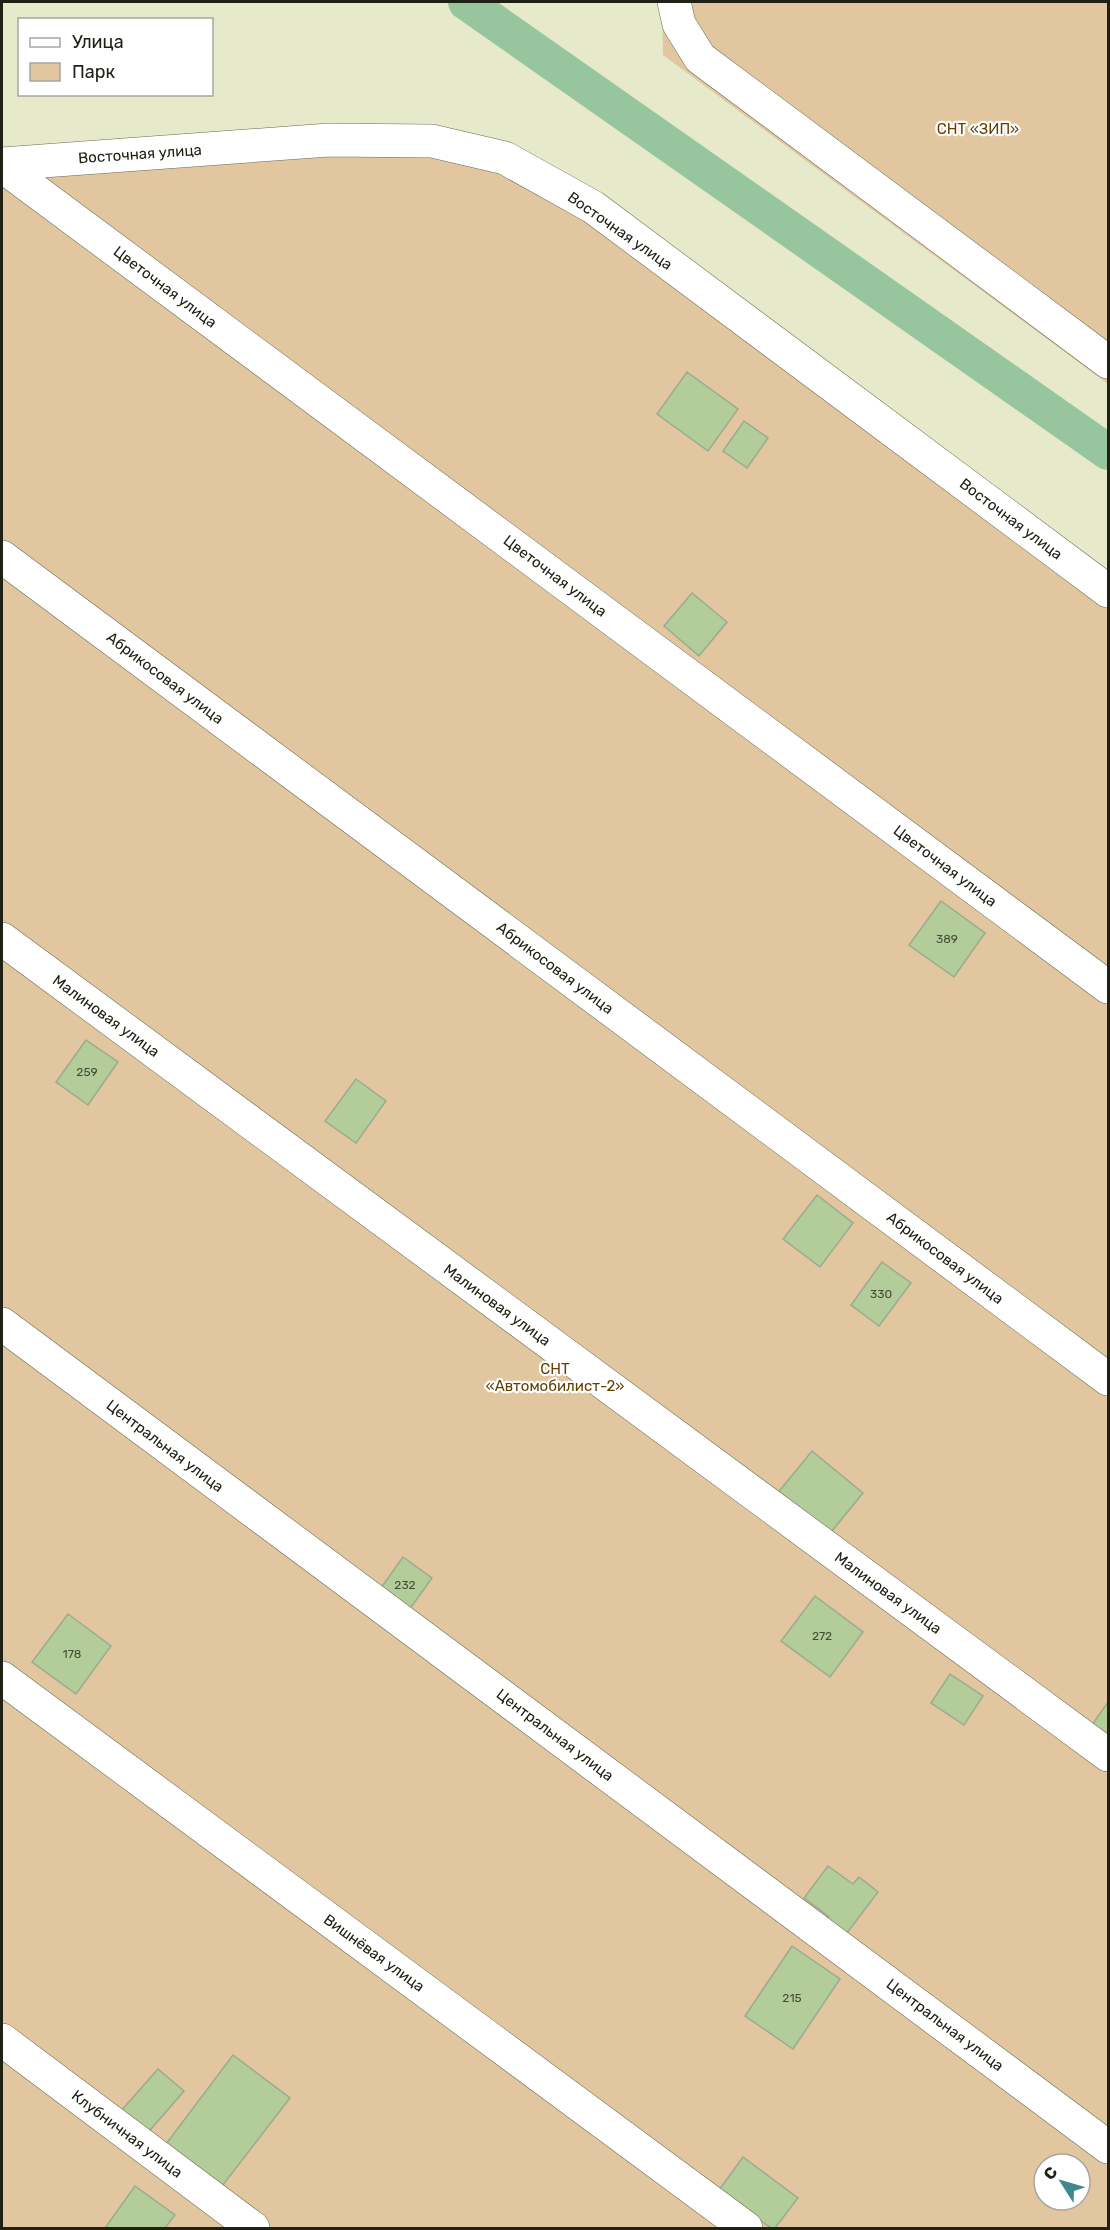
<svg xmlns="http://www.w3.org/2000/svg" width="1110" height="2230" font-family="Rubik,sans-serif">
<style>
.green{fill:#e1c6a0;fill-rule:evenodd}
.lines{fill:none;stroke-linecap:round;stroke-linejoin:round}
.canal{stroke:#97c59e;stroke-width:36}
.building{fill:#b2cc9a;stroke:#9baa8f;stroke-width:1.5}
.street-casing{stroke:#686b4f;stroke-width:34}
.street{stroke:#fff;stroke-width:33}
.labels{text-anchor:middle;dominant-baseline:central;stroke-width:4.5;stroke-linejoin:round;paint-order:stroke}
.number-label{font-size:12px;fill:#444c36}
.park-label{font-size:15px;fill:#614003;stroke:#fff}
.street-label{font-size:15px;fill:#202115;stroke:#fff}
</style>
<rect width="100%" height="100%" fill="#e7eaca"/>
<!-- green -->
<path class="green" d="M662,2H1108V384L663,55Z
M329,140L505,158L1108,591V2228H2V164ZM1044,2164H1080V2200H1044Z"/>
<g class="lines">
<!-- canal -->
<path class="canal" d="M466,2L1108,452"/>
</g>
<!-- building -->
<path class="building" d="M687,372L738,409L708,451L657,414Z
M744,421L768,438L747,468L723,451Z
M692,593L727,622L699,656L664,626Z
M941,901L985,933L954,977L909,945Z
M86,1040L118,1062L88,1105L56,1082Z
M356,1079L386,1101L356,1143L325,1121Z
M817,1195L853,1223L820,1267L783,1239Z
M882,1262L911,1283L879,1326L851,1305Z
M812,1451L863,1493L827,1537L776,1495Z
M403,1557L432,1578L407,1613L378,1592Z
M815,1596L863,1632L830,1677L781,1641Z
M68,1614L111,1646L76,1694L32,1662Z
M950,1674L983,1696L964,1725L931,1703Z
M1108,1702V1743L1089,1729Z
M828,1866L853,1884L859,1877L878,1892L841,1941L821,1927L829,1917L804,1898Z
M792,1946L840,1979L793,2049L745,2016Z
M233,2055L290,2098L219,2190L163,2148Z
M158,2069L184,2091L146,2135L120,2112Z
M743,2157L798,2198L775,2228H771L719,2190Z
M135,2186L175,2215L165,2228H105Z"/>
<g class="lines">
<!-- street casing -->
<g class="street-casing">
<path id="street" d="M674,2L679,24L700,58L1108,362
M2,164L329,140L432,141L505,158L593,207L1108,591
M2,166L1108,987
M2,557L1108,1379
M2,939L1108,1755
M2,1324L1108,2147
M2,1678L746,2228
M2,2040L253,2228"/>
</g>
<!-- street -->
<use href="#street" class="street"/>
</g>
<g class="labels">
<!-- number labels -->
<g class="number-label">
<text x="947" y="939">389</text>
<text x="87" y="1072">259</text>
<text x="881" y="1294">330</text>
<text x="405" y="1585">232</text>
<text x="822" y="1636">272</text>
<text x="72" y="1654">178</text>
<text x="792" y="1998">215</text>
</g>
<!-- park labels -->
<g class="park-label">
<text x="978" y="129">СНТ «ЗИП»</text>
<text x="555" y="1369">СНТ<tspan x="555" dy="17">«Автомобилист-2»</tspan></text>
</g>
<!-- street labels -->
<g class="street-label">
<text transform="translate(140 154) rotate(-4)">Восточная улица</text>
<text transform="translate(620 231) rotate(35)">Восточная улица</text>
<text transform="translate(165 287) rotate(37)">Цветочная улица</text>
<text transform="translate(1011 519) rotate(37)">Восточная улица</text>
<text transform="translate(555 576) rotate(37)">Цветочная улица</text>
<text transform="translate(165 678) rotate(37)">Абрикосовая улица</text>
<text transform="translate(945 866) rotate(37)">Цветочная улица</text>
<text transform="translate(555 968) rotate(37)">Абрикосовая улица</text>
<text transform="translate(106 1016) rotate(36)">Малиновая улица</text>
<text transform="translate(945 1258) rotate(37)">Абрикосовая улица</text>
<text transform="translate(497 1305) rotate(36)">Малиновая улица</text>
<text transform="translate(165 1446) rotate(37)">Центральная улица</text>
<text transform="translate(888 1593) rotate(36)">Малиновая улица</text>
<text transform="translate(555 1735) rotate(37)">Центральная улица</text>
<text transform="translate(374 1953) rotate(36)">Вишнёвая улица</text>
<text transform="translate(945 2025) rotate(37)">Центральная улица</text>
<text transform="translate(127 2134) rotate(37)">Клубничная улица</text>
</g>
</g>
<!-- border -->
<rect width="1110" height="2230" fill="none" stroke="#202115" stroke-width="6"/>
<!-- legend -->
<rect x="18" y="18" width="195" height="78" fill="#ffffff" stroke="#a6a6a1" stroke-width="1.5"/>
<rect x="30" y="38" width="30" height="9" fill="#ffffff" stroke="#a6a6a1" stroke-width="1.5"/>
<text x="72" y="48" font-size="18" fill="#202115">Улица</text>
<rect x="30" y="63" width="30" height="18" fill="#e1c6a0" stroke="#a6a6a1" stroke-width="1.5"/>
<text x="72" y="78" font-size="18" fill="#202115">Парк</text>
<!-- north arrow -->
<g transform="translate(1062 2182) rotate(307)"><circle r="28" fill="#ffffff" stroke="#a6a6a1" stroke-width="1.5"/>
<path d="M0-4.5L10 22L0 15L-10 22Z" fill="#40878e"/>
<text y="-9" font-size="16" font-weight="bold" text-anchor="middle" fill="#202115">С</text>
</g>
</svg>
